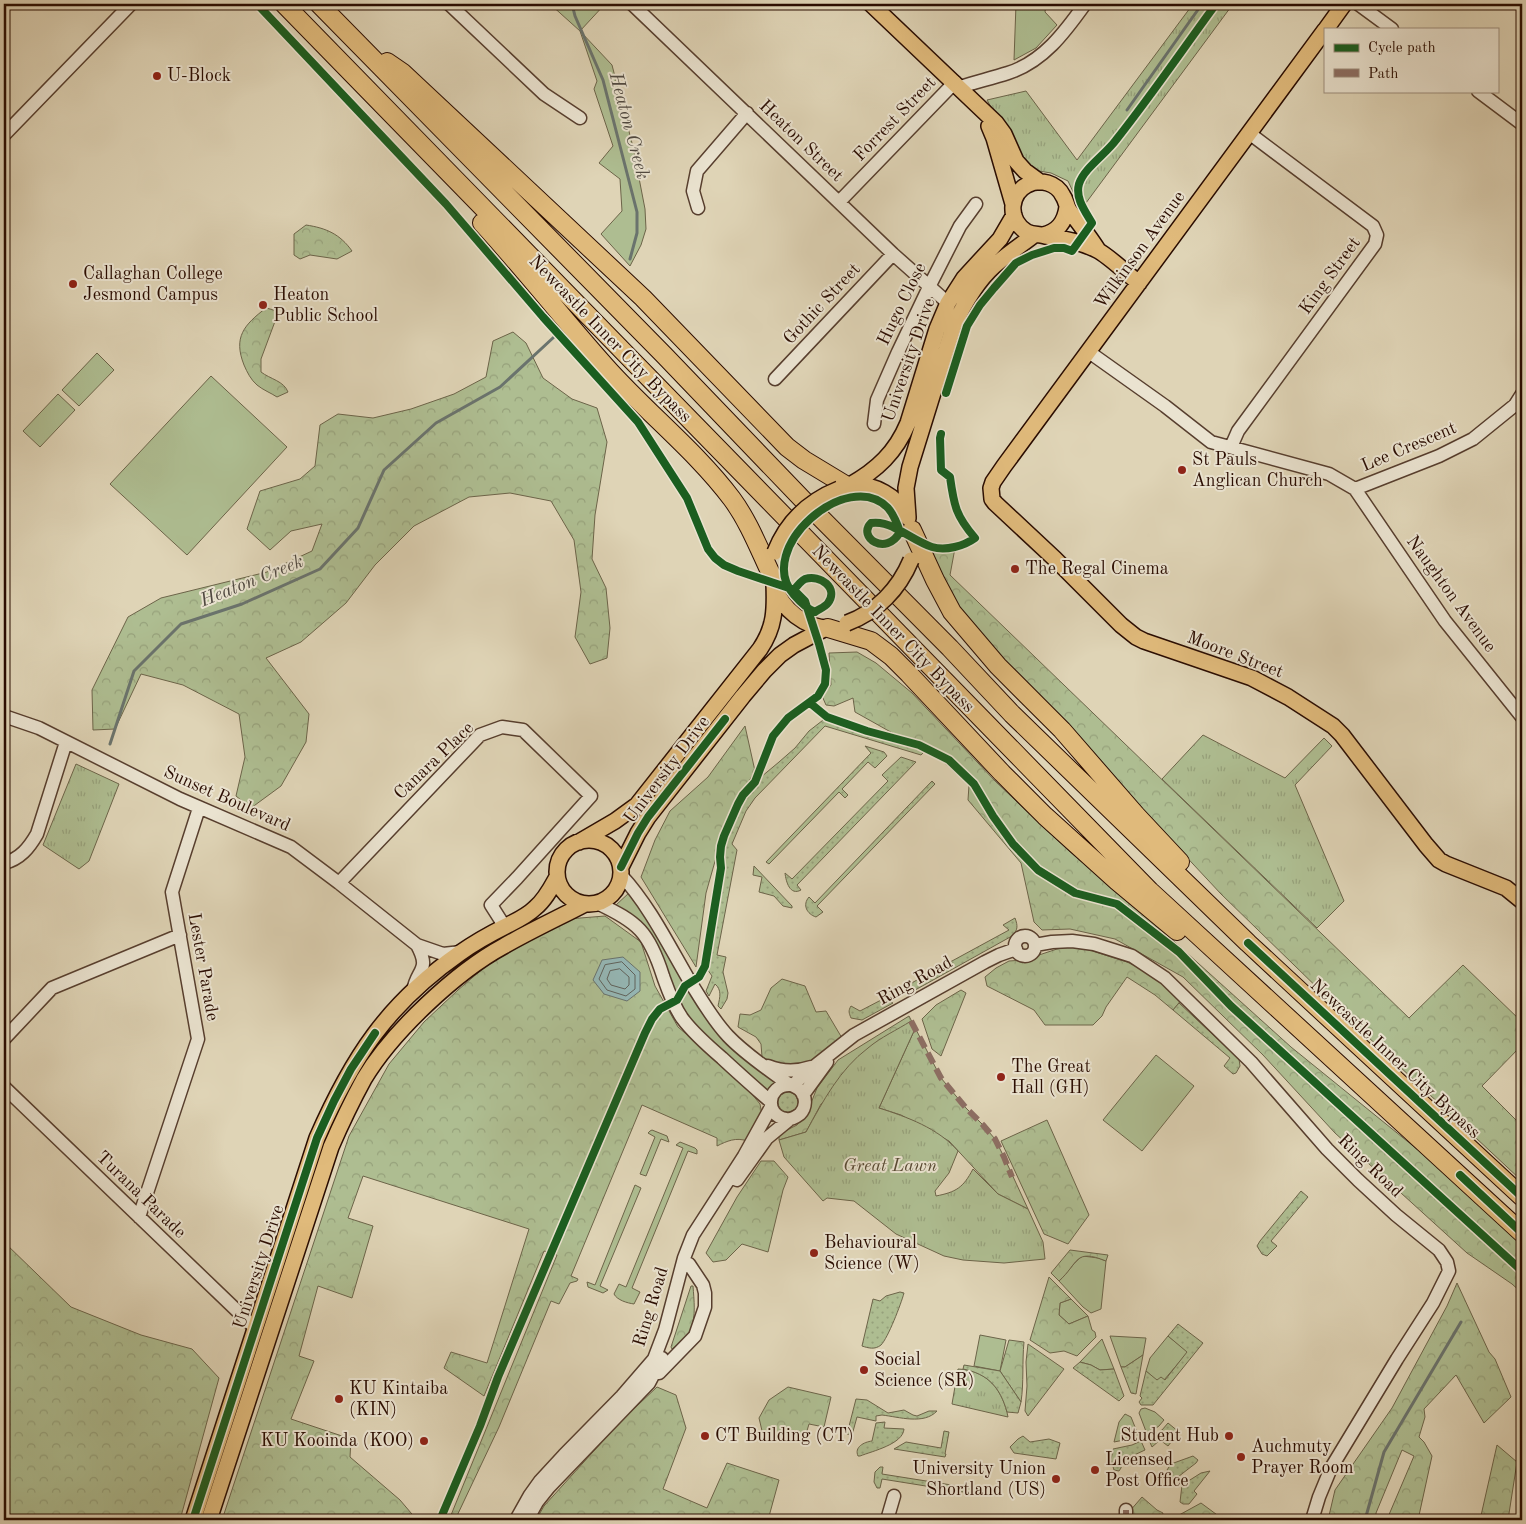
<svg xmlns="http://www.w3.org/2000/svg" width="1526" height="1524" font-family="'Old Standard TT',serif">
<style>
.grass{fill:#aebd91;stroke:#6c6449}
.forest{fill:url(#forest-crowns);stroke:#6c6449}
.park{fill:url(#park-tufts);stroke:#6c6449}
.garden{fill:url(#garden-dots);stroke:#6c6449}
.water{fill:#95b7b5;stroke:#6a736d}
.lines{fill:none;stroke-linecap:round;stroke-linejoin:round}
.shore{stroke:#60625b;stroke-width:1}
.stream{stroke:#6a736d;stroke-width:3}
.minor-casing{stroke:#573e2e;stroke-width:15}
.major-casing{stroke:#2a0c01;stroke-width:18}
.highway-casing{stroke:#2a0c01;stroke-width:20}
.minor{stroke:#eae3d0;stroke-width:12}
.major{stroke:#e0ba7b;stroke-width:15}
.highway{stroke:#e0ba7b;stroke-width:18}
.major-bridge-casing{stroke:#2a0c01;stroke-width:18;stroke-linecap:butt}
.major-bridge{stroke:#e0ba7b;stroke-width:15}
.quiet{stroke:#8d6e63;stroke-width:6;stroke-dasharray:12 6;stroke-linecap:butt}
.cycleway-casing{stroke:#eae3d0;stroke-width:11}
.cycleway{stroke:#1b5e20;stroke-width:8}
.poi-dot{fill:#8f2418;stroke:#eae3d0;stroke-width:2}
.labels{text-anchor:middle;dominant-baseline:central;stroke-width:4;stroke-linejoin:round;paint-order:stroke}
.poi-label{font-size:18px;fill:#2a0c01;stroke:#eae3d0;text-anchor:start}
.street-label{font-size:18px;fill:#2a0c01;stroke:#eae3d0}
.park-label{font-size:18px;font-style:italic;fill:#584a33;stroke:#eae3d0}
.water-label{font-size:19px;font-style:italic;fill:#4f4840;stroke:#eae3d0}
</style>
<defs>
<pattern id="forest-crowns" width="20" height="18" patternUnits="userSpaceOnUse" patternTransform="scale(1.25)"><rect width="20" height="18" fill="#aebd91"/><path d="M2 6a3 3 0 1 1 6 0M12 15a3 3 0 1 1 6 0" fill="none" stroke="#96a17b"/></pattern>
<pattern id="park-tufts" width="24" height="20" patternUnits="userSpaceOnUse" patternTransform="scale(1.25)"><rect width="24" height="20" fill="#aebd91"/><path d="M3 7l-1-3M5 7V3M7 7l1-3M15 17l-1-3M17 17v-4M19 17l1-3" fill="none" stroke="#96a17b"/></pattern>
<pattern id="garden-dots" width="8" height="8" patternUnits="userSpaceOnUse" patternTransform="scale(1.25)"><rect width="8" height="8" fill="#aebd91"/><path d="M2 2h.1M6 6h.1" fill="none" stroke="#96a17b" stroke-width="1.8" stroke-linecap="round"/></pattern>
</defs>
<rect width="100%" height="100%" fill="#dfd4b6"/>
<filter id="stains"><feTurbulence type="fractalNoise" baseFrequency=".004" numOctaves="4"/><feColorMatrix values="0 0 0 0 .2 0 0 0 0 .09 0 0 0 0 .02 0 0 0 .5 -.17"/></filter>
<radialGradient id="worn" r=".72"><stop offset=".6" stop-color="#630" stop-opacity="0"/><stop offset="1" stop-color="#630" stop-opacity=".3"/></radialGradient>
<!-- grass -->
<path class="grass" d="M550,4H605L580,31L612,65L633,147L645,209L646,229L641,245L630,266L601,234L622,211L620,179L599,163L613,146L594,89L597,81L580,31Z
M1016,4H1046L1045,12L1057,25L1036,48L1014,60Z
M97,353L114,370L79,406L62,390Z
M211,376L287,447L187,555L110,484Z
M58,394L75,410L40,447L23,431Z
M630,892L642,908L684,984L676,996C664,958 654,925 616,905Z
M688,988L714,1029L733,1049L780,1082L767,1094L689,1019L679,1004L680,1000Z
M1156,1055L1194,1086L1142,1151L1103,1120Z
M652,1130L667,1136L669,1142L661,1139L646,1176L640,1174L655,1137L648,1133L650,1131Z
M680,1142L695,1148L697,1150V1154L688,1151L632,1288L640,1292L634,1304C627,1303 617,1300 614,1294L619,1284L626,1287L683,1148L676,1145Z
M635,1185L641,1188L600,1286L608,1290L603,1293L588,1287L587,1282L595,1285Z
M1083,1256L1098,1258L1106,1261L1101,1309L1091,1313L1083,1307L1059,1281C1067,1274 1075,1260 1083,1256Z
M1071,1299L1088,1316L1069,1324L1059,1315L1060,1303Z
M980,1335L1006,1340L1000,1371L974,1366Z
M1110,1336L1146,1338L1143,1355L1125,1367H1121Z
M1168,1336L1188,1352L1164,1380L1157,1381L1146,1371L1150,1358Z
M1102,1339L1114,1369L1100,1370L1091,1365L1080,1362Z
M1145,1408L1155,1412L1164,1420L1159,1426L1147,1434L1139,1413L1141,1409Z
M1125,1414L1131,1417L1139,1437L1114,1442L1119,1422Z"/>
<!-- forest -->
<path class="forest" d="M306,225C326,228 340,234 352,251L337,259L310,255L300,259L294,255V234Z
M266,308L274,310L277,316L261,359V372C270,379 284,381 288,392L277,397C271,393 263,390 257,385C251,380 247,372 244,365C233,337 244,325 266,308Z
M513,332L526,343L543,378L572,399L597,408L607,442L595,515L592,559L606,588L610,628L607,658L590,664L575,637L581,592L574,540L551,501L510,493L469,497L414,526L375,565L346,603L301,642L266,658L309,714L306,742L281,786L251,808L236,796L245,757L239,714L183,685L141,674L115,729L93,730L92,690L128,617L161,598L267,572L312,551L322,524L291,531L270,550L247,529L260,491L300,479L315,466L320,425L338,414L373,418L411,409L454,394L486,377L493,341Z
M955,548L950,575L1409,1018L1463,965L1522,1022V1045L1482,1086L1522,1126V1181L1367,1036L1221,894L970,625L946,590L932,552Z
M857,652L876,663L912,693L995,781L1069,851L1157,926L1291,1047L1423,1154L1522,1245V1293L1512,1284L1467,1253L1335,1133L1263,1055L1183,977L1115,939L1070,929L1042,930L1034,922L1021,863L968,800L969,785L927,747L921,749L855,712L853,698L834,706L826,705L822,696L831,685L829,653Z
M745,726L755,771L727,819L706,893L696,967L641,877L655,840L670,811L708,777Z
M605,916L641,942L655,986L678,1027L743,1083L760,1104L762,1115L747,1141C736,1137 727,1141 717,1146V1138L642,1105L571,1276L578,1279L577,1281L570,1283L559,1304L551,1301L499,1427L455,1520H449L557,1255L544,1251L484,1396L444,1368L451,1352L487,1363L529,1229L363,1176L348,1218L373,1226L352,1298L318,1286L299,1356L314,1361L291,1419L351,1439L350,1457L400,1500L417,1520H222L349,1136L389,1064L424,1022L458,990L486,966L525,942L568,919Z
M1080,947L1127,962L1152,974L1182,999L1173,1010L1155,995L1127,977L1106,1007L1102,1016L1093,1025H1045L1034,1010L987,986L985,977L996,968L1009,961L1024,960L1060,948Z
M782,979L805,986L816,1012L826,1011L842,1038C811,1063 802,1076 762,1057L761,1044L756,1037L738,1027L740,1014L750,1015L761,1010L771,988Z
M961,990L966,993L941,1056L932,1049L922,1019L936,1005Z
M909,1016L941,1078L966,1108L983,1125L995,1139L1004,1157L1028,1209L998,1194L949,1141L901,1115L879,1108L914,1031L821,1104L806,1132L779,1140V1134L797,1125L809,1108L817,1088L838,1060Z
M1047,1120L1089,1215L1068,1244L1044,1234L1001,1141Z
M761,1161H774L788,1177L783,1190L768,1252L742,1244L726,1260L713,1262L706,1253L737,1197Z
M4,1242L71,1307L141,1335L192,1349L219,1378L180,1520H4V1439L7,1433L4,1431Z
M1070,1250L1108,1255L1106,1261C1074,1248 1079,1263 1059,1281L1051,1273Z
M1049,1277L1071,1299L1060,1303L1059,1315L1069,1324L1088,1316L1092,1330L1095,1332L1096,1337L1077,1356L1064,1351L1050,1353L1030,1340Z
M1457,1283L1489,1352L1495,1359L1511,1397L1484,1423L1456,1375L1424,1409L1425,1417L1419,1437L1424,1442L1432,1456L1418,1520H1388V1517L1414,1456L1402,1450L1376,1513V1520H1328L1335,1490L1392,1408L1447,1306Z
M691,1286H693C694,1300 696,1316 691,1329C688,1338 678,1344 672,1349L671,1347Z
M1009,1340L1024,1342C1022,1362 1024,1382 1021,1402L1000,1371Z
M1028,1344L1064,1369L1028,1416L1025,1411L1027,1386L1026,1362Z
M657,1387L676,1395L686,1428L663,1489L707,1508L727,1463L779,1480L768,1520H536L544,1506L621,1421Z
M788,1387L831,1397L824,1427L809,1424L804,1441L763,1435L759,1418L769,1400Z
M1497,1445L1517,1462L1508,1520H1480Z
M1142,1497L1157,1510L1163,1513L1161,1520H1132L1129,1512Z
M1201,1503L1224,1520H1170Z"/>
<!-- park -->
<path class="park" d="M1193,4H1233L1080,211L1075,196L1068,181L1051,173L1033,170L1020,158L987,100L1026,91L1077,160Z
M1203,735L1285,778L1324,738L1332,746L1295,785L1344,901L1317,928L1162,779Z
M76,764L119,784L89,861L79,869L43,845Z
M911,1021L914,1031L879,1108C907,1117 938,1128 958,1151L949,1173L935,1191L936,1196C956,1192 963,1188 973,1169L998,1194L1028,1209L1043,1242L1045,1259L1004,1263L963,1260L944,1256L896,1234L854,1201L827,1198L823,1201L784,1157L779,1140L806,1132C823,1101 840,1069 868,1048C881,1037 897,1030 911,1021Z
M958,1369C987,1370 1003,1390 1008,1417L952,1404Z"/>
<!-- garden -->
<path class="garden" d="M827,717L919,745L927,749L921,755L825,726L755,798L746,811L732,844L737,850L717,955L726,957L723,972L728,993L727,999L721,1009L718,1006C720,997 722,990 715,984L709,996L706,991L712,976L705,966L721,868L720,857L721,846L743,795L755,782L779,762L795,748L809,731Z
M865,746L884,752L887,756L875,768L868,762L842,789L848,795L845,798L839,792L769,864L766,862L871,753Z
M901,757L916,762L797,885L801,890C790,896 786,882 785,873L792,879L888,781L882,775Z
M932,781L935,784L817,906L823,912L816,917C807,914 802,905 809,897L815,903Z
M754,866L792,906V908L783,906L774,896L759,892L762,877L753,875Z
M1015,918C1018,926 1018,930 1012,936L908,994L906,986L1009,930L1003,925Z
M883,999L893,1003L862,1020L851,1018C849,1013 848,1011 851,1006L860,1011Z
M1179,1003L1239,1059L1240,1066L1236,1073L1233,1074L1224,1066L1230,1058L1173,1010Z
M778 1102a10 10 0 1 1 20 0a10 10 0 1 1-20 0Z
M1301,1191L1308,1197L1271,1241L1277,1246L1267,1256L1262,1254L1257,1246L1260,1241Z
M900,1292L904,1293C901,1304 888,1338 881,1345C875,1350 868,1348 862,1346L873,1299L880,1301L886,1296Z
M1178,1324L1203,1343L1153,1405H1141L1139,1402L1142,1398L1140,1396L1146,1371L1157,1380L1161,1377L1165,1380L1187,1352L1168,1336Z
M1143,1355L1136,1394L1131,1393L1121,1367H1125Z
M1080,1362L1091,1365L1100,1370L1114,1369L1124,1396L1119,1401L1073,1368Z
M964,1365L1000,1371L1021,1402L1018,1413L1007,1412C1000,1387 988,1374 963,1369Z
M856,1399L867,1400L888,1413L904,1410L913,1415L917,1416L929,1411H937C924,1425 899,1417 882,1415L876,1416V1421L857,1417L852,1435L847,1434Z
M885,1422L884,1428L904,1429C903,1444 873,1451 860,1456H858C854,1447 864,1442 872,1441L876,1423Z
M1168,1423L1179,1432L1168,1446L1160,1440L1152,1447L1148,1438L1162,1430Z
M944,1431L949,1432L945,1454H946L945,1457L894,1449L906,1442L941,1448Z
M1023,1436L1030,1442L1049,1439L1060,1443L1056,1459L1014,1453L1010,1447L1018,1439Z
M1141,1441L1145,1450L1132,1456L1123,1457L1121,1468L1119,1471L1114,1470L1111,1460L1113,1449L1132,1445Z
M1193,1456L1198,1460L1196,1463L1174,1480L1167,1470L1171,1464Z
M880,1467H883L882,1474L983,1490L982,1495L882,1479L880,1488H877L874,1482L875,1472Z
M1210,1471L1194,1491L1197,1494L1189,1504H1183L1180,1502L1182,1485L1201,1473Z"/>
<!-- water -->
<path class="water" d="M623,957L640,972V991L627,1001L604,994L593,980L602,960Z"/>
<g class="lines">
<!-- shore -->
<path class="shore" d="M622,962L635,975V989L626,996L607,990L599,979L605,965Z
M620,969L629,977V985L625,989L611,985L607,979L610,971Z"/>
<!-- stream -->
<path class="stream" d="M572,4L575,16L603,80L637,212V233L630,259
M1127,110L1202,4
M110,744L134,671L181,624L242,604L320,569L358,528L384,470L436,423L500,387L554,337
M1365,1520L1384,1452L1461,1322"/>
<!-- minor casing -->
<g class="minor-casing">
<path id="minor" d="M449,4L544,94L580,118
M632,4L893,254L948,303
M1358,4L1392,29
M960,87C976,82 992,78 1008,73C1043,62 1065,32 1085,4
M1478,91L1522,124
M4,135L131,4
M839,202L955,82
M698,208L693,191L697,171L747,113
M1089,352L1165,406L1211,442L1329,474L1355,489L1439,456L1473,439L1515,405L1522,394
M775,379L893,254
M874,424L877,400L898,352L929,287L960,226L976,204
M1231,447L1238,431L1375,244L1377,235L1373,226L1249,133
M1355,489L1445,621L1522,717
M4,716L39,728L180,799L291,847L339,883L417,945L443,954L461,952
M4,863C20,859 29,848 37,834L66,742
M621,875C649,905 668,944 689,980C701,999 712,1019 728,1036C744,1053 765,1067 784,1081C789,1085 796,1086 800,1090C807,1097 806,1108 800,1114C796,1117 790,1120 786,1119C764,1116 767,1085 789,1085
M339,883L480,735L502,727L523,730L591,796L517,878L491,905L505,927
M597,903C638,922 649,932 663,976C668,990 673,1005 682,1018C693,1033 708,1046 722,1058C738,1073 754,1087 771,1102
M1015 946a10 10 0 1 1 20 0a10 10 0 1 1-20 0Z
M1035,945L1052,942L1072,941L1094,944L1132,956L1165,978L1251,1062L1327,1149L1358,1180L1396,1215L1439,1250L1447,1262L1449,1271L1433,1303L1397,1359L1331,1468L1319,1497L1312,1520
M413,991C417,968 431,971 417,945
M4,1039L52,988L180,935
M768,1066C783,1072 796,1072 811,1067
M793,1085L806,1073L854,1035L985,962L999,955L1016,949
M4,1087L255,1328
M803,1095L827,1062
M737,1180L767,1138L790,1119
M139,1217L198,1039L172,892L199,808
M659,1373L695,1336L705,1307V1293L703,1285L689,1264
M1126,1510V1520
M516,1520L530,1495L540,1481L564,1455L622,1396L654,1359L665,1330L684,1258L693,1235L744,1156L771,1107
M527,1520L537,1502L549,1487L649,1383L662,1358
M887,1520L894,1496"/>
</g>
<!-- major casing -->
<g class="major-casing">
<path id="major" d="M871,4L996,123L1004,134L1016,161L1025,171L1040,182
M1326,29L1344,4
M1325,30L1004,466L993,482L991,488L992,499L995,503L1055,559L1121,625L1136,637L1144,641L1252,678L1288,697L1333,726L1342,735L1426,845L1439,860L1446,864L1506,888L1522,901
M989,126L994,138L1013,204
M1043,235C1058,232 1065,222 1067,207
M1098,250C1089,236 1079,223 1069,210C1066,205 1066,200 1063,196C1057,183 1040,178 1027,185C1019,189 1014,197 1013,206C1012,217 1018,227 1027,232C1033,235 1039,234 1045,236C1062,238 1081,242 1097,250C1109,256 1127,274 1139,283
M850,485C877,470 896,452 908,423L937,329L948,303L964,278L1000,239L1014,215
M850,485C874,483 898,496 908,518
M908,517L906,488L910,467L954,325C964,304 976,282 994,266C1006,255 1021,245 1034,235
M775,587C782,609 805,628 829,628
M557 872a32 32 0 1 1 64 0a32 32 0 1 1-64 0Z
M579,842L615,821L637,805L760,649C775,627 775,609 774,584
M621,867L638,833L648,817L743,696L764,671L780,655L794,645L826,628
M193,1520L317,1138C352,1058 387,1004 460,953C474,943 490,934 506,926C516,921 527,916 535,908C545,900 551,888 557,877
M209,1520L331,1147C341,1124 352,1101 364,1079C392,1032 456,972 504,946C530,931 558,918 585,904"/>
</g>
<!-- highway casing -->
<g class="highway-casing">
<path id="highway" d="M284,4L1150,891L1522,1233
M319,4L664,355L806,503L950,648L1012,714L1248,943L1522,1197
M387,62L403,73L643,298L787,447L804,460L847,486
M482,223C525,270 564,320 606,367C647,413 695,450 732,499C749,522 760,551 772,576
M912,530L935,580L952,612L998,666L1062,730L1136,815L1180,862
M828,628L871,641L891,656L909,674L1002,773L1045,816L1117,881L1177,931"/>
</g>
<!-- minor -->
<use href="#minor" class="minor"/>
<!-- major -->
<use href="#major" class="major"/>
<!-- highway -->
<use href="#highway" class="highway"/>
<!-- major-bridge casing -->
<g class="major-bridge-casing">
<path id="major-bridge" d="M775,552C787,522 809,501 839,489
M847,623C877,612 899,589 911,560"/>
</g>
<!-- major-bridge -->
<use href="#major-bridge" class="major-bridge"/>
<!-- quiet -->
<path class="quiet" d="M911,1021L941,1078L966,1108L983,1125L995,1139L1004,1157L1012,1177
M1126,1510V1520"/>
<!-- cycleway casing -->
<g class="cycleway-casing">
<path id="cycleway" d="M257,4L446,204L543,317L638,422L687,498L708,549L715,558L724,565L738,571L792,589
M946,393L967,326L980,305L994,288L1016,263L1032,255L1054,248H1064L1072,251L1092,223C1085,211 1075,198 1079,184C1084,168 1106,154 1116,140C1151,96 1183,49 1216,4
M810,703L827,717L867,731L919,745L949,760L974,784L993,816L1013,844L1038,870L1075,893L1117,904L1179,952L1231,1006L1522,1271
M621,867L638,833L648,817L725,719
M1248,943L1522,1197
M1460,1175L1522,1233
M193,1520L317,1138L334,1101L351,1069L375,1033
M440,1520L480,1426L498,1377L645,1033L652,1019L660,1009L677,1000L685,986L699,977L705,966L721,868L720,857L721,846L724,836L738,804L743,795L755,782L773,736L788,718L818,696L825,684L826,670L819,644L805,601L794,590C797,586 801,581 805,579C820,574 839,588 828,603C825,607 819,609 815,612C806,608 800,602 794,595C753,549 848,466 888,508C894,515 897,523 900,532C886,557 857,537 871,523C879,522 885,523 893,527C904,532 921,544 932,547C946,551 964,546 975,538C956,516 954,506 950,477L941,470L940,438L941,434"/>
</g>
<!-- cycleway -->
<use href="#cycleway" class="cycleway"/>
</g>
<!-- markers -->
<g class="poi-dot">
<circle cx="157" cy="76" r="5"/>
<circle cx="73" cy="284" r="5"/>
<circle cx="263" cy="305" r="5"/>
<circle cx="1182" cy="470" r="5"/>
<circle cx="1015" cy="569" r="5"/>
<circle cx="1001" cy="1077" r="5"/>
<circle cx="814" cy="1253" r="5"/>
<circle cx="864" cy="1370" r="5"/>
<circle cx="339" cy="1399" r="5"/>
<circle cx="705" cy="1436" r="5"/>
<circle cx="1229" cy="1436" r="5"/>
<circle cx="424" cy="1441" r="5"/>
<circle cx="1241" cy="1457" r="5"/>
<circle cx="1095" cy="1470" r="5"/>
<circle cx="1056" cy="1479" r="5"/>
</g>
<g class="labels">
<!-- poi labels -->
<g class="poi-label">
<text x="167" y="76">U-Block</text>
<text x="83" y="274">Callaghan College<tspan x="83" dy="21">Jesmond Campus</tspan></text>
<text x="273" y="295">Heaton<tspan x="273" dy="21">Public School</tspan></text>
<text x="1192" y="460">St Pauls<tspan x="1192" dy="21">Anglican Church</tspan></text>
<text x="1025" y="569">The Regal Cinema</text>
<text x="1011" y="1067">The Great<tspan x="1011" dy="21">Hall (GH)</tspan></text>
<text x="824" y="1243">Behavioural<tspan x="824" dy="21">Science (W)</tspan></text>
<text x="874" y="1360">Social<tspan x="874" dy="21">Science (SR)</tspan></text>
<text x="349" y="1389">KU Kintaiba<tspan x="349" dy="21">(KIN)</tspan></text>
<text x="715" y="1436">CT Building (CT)</text>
<text x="1219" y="1436" text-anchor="end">Student Hub</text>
<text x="414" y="1441" text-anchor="end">KU Kooinda (KOO)</text>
<text x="1251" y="1447">Auchmuty<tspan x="1251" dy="21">Prayer Room</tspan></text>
<text x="1105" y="1460">Licensed<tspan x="1105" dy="21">Post Office</tspan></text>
<text x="1046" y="1469" text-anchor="end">University Union<tspan x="1046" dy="21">Shortland (US)</tspan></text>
</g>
<!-- street labels -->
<g class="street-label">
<text transform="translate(895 119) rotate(-46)">Forrest Street</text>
<text transform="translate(801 141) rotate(44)">Heaton Street</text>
<text transform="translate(1140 250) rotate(-54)">Wilkinson Avenue</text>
<text transform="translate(1330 276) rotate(-54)">King Street</text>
<text transform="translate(822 304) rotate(-47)">Gothic Street</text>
<text transform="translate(902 304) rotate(-64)">Hugo Close</text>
<text transform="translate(610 339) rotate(46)">Newcastle Inner City Bypass</text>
<text transform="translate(909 360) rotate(-71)">University Drive</text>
<text transform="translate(1409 447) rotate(-23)">Lee Crescent</text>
<text transform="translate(1451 594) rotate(54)">Naughton Avenue</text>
<text transform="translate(893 629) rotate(46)">Newcastle Inner City Bypass</text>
<text transform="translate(1235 655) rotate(21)">Moore Street</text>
<text transform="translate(434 761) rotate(-44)">Canara Place</text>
<text transform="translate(667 770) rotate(-53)">University Drive</text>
<text transform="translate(227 799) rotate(24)">Sunset Boulevard</text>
<text transform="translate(203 967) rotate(80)">Lester Parade</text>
<text transform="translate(915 981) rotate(-29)">Ring Road</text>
<text transform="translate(1395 1059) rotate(43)">Newcastle Inner City Bypass</text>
<text transform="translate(1370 1166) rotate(44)">Ring Road</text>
<text transform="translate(141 1195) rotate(44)">Turana Parade</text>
<text transform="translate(259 1267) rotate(-72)">University Drive</text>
<text transform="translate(651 1307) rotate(-73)">Ring Road</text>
</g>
<!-- park labels -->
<g class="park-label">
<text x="890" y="1166">Great Lawn</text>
</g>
<!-- water labels -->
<g class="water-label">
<text transform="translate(628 126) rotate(75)">Heaton Creek</text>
<text transform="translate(252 582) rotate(-22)">Heaton Creek</text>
</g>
</g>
<!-- margin -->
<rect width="1526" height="1524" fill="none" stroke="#dfd4b6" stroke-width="20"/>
<rect x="5" y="5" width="1516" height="1514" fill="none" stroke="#2a0c01" stroke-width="2.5"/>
<rect x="10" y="10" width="1506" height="1504" fill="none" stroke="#2a0c01"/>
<!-- legend -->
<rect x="1324" y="28" width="175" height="65" fill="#eae3d0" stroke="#9d8d7d"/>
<rect x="1334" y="44" width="25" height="8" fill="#1b5e20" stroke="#9d8d7d"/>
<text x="1368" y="52" font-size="15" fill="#2a0c01">Cycle path</text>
<rect x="1334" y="69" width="25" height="8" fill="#8d6e63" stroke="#9d8d7d"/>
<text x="1368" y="78" font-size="15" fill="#2a0c01">Path</text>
<rect width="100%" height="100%" filter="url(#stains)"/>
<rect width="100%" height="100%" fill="url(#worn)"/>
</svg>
